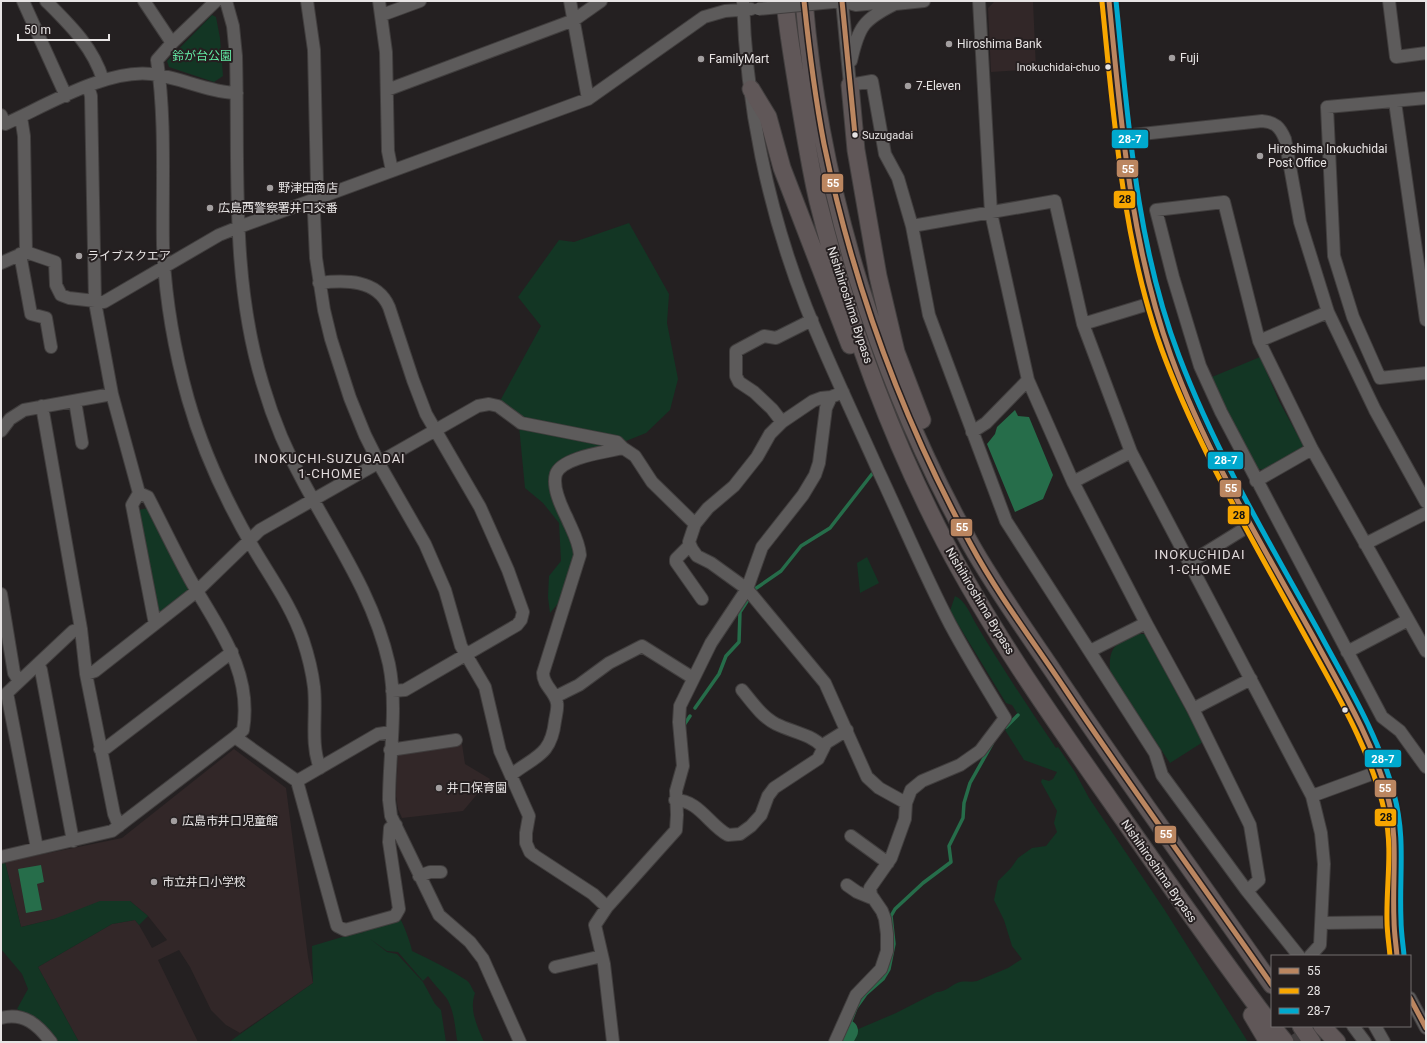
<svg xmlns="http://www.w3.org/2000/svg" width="1427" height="1043" font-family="Roboto,'Noto Sans JP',sans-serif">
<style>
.built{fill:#322728}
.green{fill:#133624}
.water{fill:#266d4a}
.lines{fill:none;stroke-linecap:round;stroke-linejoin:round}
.stream{stroke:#266d4a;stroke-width:3.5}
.river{stroke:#266d4a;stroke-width:22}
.minor-tunnel{stroke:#413d3e;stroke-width:12;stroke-dasharray:12 6;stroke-linecap:butt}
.minor-casing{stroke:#413e3e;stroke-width:14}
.highway-casing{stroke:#413e3e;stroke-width:19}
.minor{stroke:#5d5b5b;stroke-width:12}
.highway{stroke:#605758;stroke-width:17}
.minor-bridge-casing{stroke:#413e3e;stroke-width:14;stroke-linecap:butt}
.minor-bridge{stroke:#5d5b5b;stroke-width:12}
.bus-1-casing{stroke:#251f20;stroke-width:8}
.bus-2-casing{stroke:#251f20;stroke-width:8}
.bus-3-casing{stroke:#251f20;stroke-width:8}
.bus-1{stroke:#bb8660;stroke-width:5}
.bus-2{stroke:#f7a600;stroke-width:5}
.bus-3{stroke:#00a9ce;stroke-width:5}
.poi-dot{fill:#a39fa0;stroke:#251f20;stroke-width:1.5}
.bus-dot{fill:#e7e4e4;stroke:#251f20;stroke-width:1.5}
.labels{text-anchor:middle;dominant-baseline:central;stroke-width:4;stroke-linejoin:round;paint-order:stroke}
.bus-label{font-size:11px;fill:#e7e4e4;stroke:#251f20;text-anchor:end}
.poi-label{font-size:12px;fill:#e7e4e4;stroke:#251f20;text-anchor:start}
.park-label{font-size:12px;fill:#62e8a3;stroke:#251f20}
.street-label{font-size:12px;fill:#e7e4e4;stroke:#251f20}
.neighbourhood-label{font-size:13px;letter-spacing:1px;fill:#e1dadb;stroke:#251f20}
.line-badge{stroke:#251f20;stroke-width:1.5}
.badge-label{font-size:11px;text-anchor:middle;font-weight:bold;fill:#fff}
.pale-badge-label{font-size:11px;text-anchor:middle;font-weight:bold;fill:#111}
</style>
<rect width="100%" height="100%" fill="#242021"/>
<!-- built -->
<path class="built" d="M1005,1H1033L1036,69L991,72L988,8L994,2Z
M462,744L465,764L490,779L463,811L402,818L398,809L396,796L398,754Z
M234,749L286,788L308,957L313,983L240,1033L226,1025L211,1010L190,967L179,950L158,960L198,1042H79L38,967L112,924L135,920L139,925L152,948L167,940L148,916L130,901L21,927L5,862L122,838Z"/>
<!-- green -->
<path class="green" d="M212,15L216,17L220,38L223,76L214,82L169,67L167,61Z
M629,223L669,294L667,323L678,379L670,410L646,433L626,441L524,419L500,401L541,326L518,297L559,240L574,242Z
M1260,357L1279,401L1303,445L1300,452L1264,470L1255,468L1235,430L1212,377Z
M519,426L617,445L555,469L576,542L575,561L561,600L550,613L548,597L549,576L561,561L559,523L543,503L525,488Z
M148,508L189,589V593L160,614L155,611L138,510Z
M867,557L879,583L860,593L857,563Z
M955,596C965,600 971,615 976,624C1001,666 1028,707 1056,748L1058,747L1075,772L1089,798L1164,909L1248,1042H847L856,1030L896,1013L937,992C945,992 950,986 957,983C964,980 970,983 977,981L1008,968L1022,959L1012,946L1004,920L994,900L998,881L1011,868L1018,858L1032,848L1046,846L1057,832L1054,823L1057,811L1041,782L1042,779L1049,781L1053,779L1057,772L1024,760L1005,730L1019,716L1012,705L1006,703L950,611Z
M1135,634H1145L1203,742L1170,763L1110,673C1109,647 1113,646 1135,634Z
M5,862L21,927L54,919L100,901H130L148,916L139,925L135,920L112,924L38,967L79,1042H59L39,1021L17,1009L28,989L22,974L1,949V863Z
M400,919C403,922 412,947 412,951C431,960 449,969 466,980C470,982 472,989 475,993C469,1010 477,1026 484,1042H459L457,1040C455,1027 454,1006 444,995C439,989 433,983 428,976L423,981L398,952L387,951L359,931Z
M359,932L365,935L387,952L397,954L423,982L435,1004L441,1010L446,1042H229L313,983L312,946Z"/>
<!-- water -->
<path class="water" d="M1015,410L1018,416L1029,417L1053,475L1043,499L1015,512L987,444L995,434L997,427Z
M41,865L44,882L37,884L42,910L26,913L18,869Z"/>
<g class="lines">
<!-- stream -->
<path class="stream" d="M695,708L719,674L726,656L739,642L740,612L755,589L781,571L801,546L830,528L872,474
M684,725L690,716
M1006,727L1018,715
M847,1031L856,1008L866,994L883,979L889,969L894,944L891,916L895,909L923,883L951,862L949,846L963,818L964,803L970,783L992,744"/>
<!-- river -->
<path class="river" d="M841,1042L847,1031"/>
<!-- minor-tunnel -->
<path class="minor-tunnel" d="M1292,1042L1316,1026"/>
<!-- minor casing -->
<g class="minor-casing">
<path id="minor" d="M23,1L66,96
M46,1C70,25 93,47 103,80
M144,1L172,43
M216,1L172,43L157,60C166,121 162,184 163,245C165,297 174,349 188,399C203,452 226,501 254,549C271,578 292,607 303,640C308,655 312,671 314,687C317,714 310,743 320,768
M226,1L233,26L236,56C239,166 230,279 263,385C273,419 287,453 305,485C337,544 374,597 389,664C398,708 389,755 389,800L391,816L439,915L470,942L483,959L520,1042
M307,1L314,50L317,185L314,214L316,258L324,310L331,339L350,398L365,435L382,469L425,544L445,590L461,646L485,687L500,751L529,816L526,833V843L530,852L535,856L593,894L607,907
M379,1L386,52L388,151L392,171
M570,1L588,99
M743,1C746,104 768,210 806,307C828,362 854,416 878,470C902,521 924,574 950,624C967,656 986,687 1005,718L980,751L960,765L922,781L911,790L906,803L905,819L891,858L870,888L871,895L882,911L885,919L887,934V951L881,969L856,995L835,1042
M842,1L850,85L872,81L885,154L898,178L912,226L929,315L1006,521L1155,753L1162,775L1247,891L1299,956
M979,1L991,213L1028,380L1073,482L1146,623L1193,709L1250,825L1259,880L1247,891
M1109,1C1123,137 1134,277 1190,403C1228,487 1275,566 1319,647C1348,701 1379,753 1392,814C1399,849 1394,885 1394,920C1395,932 1396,944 1397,956
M1389,1L1396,57L1426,53
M835,2L842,1L856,5L887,2L895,4L924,1
M382,15L420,1
M851,61C859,26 863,20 895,4
M88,86L91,96L95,302L112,394L139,493L148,497C162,524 175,552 190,579C217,627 253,671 243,730L235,737
M387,90L574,20L601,1
M1426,98L1327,107L1334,256L1353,317L1380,378L1426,373
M1395,102L1426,320
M1,115L5,124C45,106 106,69 151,74C180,77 207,92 237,93
M21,117L24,136L26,252L55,262L56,285L61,295L69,298L104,302L219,235L239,227L588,99L704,17L725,11L751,9
M1123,136L1262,121C1275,122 1280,127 1285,139L1300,222L1328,312L1375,410L1426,502
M912,226L1055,201L1083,324L1131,452L1312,796L1321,833L1324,864L1320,945L1310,956
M20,254L31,314L46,318L51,347
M1,263L26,252
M319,283C345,280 377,279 389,307L413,380L426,414L480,507L508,570L523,612L521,620L517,625L405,690L392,691
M1083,324L1155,302
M1259,341L1328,312
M831,397L821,398L813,401L782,422L770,434L757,457L734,486L708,508L695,524L689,542L692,549L697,556L711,563L747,589L825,683L867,777L879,788L906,803
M75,401L82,443
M42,406L81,629L86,674L114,814L119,826
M782,422L772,409L754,392L739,382L736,376V351L764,336L776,338L812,320
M1,431L10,419L24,410L112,394
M972,432L986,423L1028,380
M1256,481L1312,449
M1073,482L1131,452
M139,493L132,505L155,624
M1365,544L1426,513
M690,545L676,559V562L702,599
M1189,563L1252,524
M1,594L14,673L19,681
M1090,651L1146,623
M1426,651L1312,449L1259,341L1224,202L1156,210L1173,277L1200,366L1221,412L1382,717L1400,731L1426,767
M1347,652L1408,620
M38,664L41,670L73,841
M86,674L95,671L197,591L260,530L478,406L489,404L498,406L521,423L617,442L623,448
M742,690C752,702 762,717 776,724C792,732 811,734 823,747
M555,697L579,685L609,663L642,646L693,678
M1193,709L1251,679
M100,749L106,748L232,652
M390,750L456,740
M511,775C535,756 551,756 555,721C556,715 558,708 557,703C555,691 543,686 543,673L580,555C579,541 572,530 567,518C561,506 552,487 556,474C562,457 607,452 623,448L635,456L652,482L695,524
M297,781L378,734L391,732
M1312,796L1380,771
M675,800C699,800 709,825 728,835L740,834L751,826L761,815L768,796L774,788L818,759L826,743L847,730
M851,836L888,863
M37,848L7,693L73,631L81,629
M1,857L112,831L235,737L297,781L337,926L345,930L395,916L399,909L389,842L390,828L396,825
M419,876L430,872H441
M847,885L857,892L874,899
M1322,923L1394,922
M555,967L602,956
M1410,998L1426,1028
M1,1018C24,1012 38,1025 51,1042
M1353,1026L1365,1042
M1375,1026L1384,1042
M613,1042L604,964L595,925L607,907L676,830L677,815L676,791L683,766L679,722L680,706L711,643L747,589L762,547L803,495L815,475L819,463L826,408L831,397L843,392"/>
</g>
<!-- highway casing -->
<g class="highway-casing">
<path id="highway" d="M785,1C788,34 794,66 799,98C805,133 810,167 818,201C847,318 889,434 945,542C992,632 1052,717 1110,800C1163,876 1216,952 1272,1026
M804,1C820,190 878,379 971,545C997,591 1029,635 1059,680C1128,783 1201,883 1272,985
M850,85L856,150L878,276L896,352L922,420
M751,89L768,117L782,168L850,345
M1252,1015L1268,1042
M1272,1026L1285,1042
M1301,1026L1312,1042
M1322,1026L1337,1042"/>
</g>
<!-- minor -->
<use href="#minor" class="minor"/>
<!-- highway -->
<use href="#highway" class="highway"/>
<!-- minor-bridge casing -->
<g class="minor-bridge-casing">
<path id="minor-bridge" d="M758,9L833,2"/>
</g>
<!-- minor-bridge -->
<use href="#minor-bridge" class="minor-bridge"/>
<!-- bus-1 casing -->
<g class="bus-1-casing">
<path id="bus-1" d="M804,1C809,49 815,97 824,144C853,284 902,419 971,545C998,595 1033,641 1065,689C1132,789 1203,886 1272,985
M842,1L855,135
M1109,1C1121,120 1130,243 1171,356C1207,455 1263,546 1314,638C1341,688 1372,739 1387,794C1399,838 1392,876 1394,920C1394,932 1396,944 1397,956
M1410,998L1426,1028"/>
</g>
<!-- bus-2 casing -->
<g class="bus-2-casing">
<path id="bus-2" d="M1102,2C1114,119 1123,251 1166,361C1203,457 1255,544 1304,634C1335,691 1371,749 1385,814C1393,849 1386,885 1387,921C1387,932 1389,944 1390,956"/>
</g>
<!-- bus-3 casing -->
<g class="bus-3-casing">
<path id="bus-3" d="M1116,1C1128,119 1136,244 1179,356C1216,453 1269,542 1319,632C1347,684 1379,736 1394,794C1406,839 1399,875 1401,920C1401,932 1403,944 1404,955"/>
</g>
<!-- bus-1 -->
<use href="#bus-1" class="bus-1"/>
<!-- bus-2 -->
<use href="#bus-2" class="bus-2"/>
<!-- bus-3 -->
<use href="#bus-3" class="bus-3"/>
</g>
<!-- markers -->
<g class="poi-dot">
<circle cx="949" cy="44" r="4"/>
<circle cx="1172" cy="58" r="4"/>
<circle cx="701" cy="59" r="4"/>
<circle cx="908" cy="86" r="4"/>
<circle cx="1260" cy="156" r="4"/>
<circle cx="270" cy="188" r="4"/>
<circle cx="210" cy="208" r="4"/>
<circle cx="79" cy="256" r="4"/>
<circle cx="439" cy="788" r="4"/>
<circle cx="174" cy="821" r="4"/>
<circle cx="154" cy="882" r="4"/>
</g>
<g class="bus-dot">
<circle cx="1108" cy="67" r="3.5"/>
<circle cx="855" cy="135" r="3.5"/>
<circle cx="1345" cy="710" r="3.5"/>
</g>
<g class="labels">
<!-- bus labels -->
<g class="bus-label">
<text x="1100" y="67">Inokuchidai-chuo</text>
<text x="862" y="135" text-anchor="start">Suzugadai</text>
</g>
<!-- poi labels -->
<g class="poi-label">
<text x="957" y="44">Hiroshima Bank</text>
<text x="1180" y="58">Fuji</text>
<text x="709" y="59">FamilyMart</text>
<text x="916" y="86">7-Eleven</text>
<text x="1268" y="149">Hiroshima Inokuchidai<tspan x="1268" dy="14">Post Office</tspan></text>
<text x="278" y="188">野津田商店</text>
<text x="218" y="208">広島西警察署井口交番</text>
<text x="87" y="256">ライブスクエア</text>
<text x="447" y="788">井口保育園</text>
<text x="182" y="821">広島市井口児童館</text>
<text x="162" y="882">市立井口小学校</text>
</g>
<!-- park labels -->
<g class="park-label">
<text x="202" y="56">鈴が台公園</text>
</g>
<!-- street labels -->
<g class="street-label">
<text transform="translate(850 305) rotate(72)">Nishihiroshima Bypass</text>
<text transform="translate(980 601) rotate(59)">Nishihiroshima Bypass</text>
<text transform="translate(1159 871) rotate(55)">Nishihiroshima Bypass</text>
</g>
<!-- neighbourhood labels -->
<g class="neighbourhood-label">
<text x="330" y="458">INOKUCHI-SUZUGADAI<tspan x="330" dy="15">1-CHOME</tspan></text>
<text x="1200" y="554">INOKUCHIDAI<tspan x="1200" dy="15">1-CHOME</tspan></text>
</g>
</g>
<g class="line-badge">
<rect x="1111" y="129" width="38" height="20" rx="4" fill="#00a9ce"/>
<rect x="1116" y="159" width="23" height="19" rx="4" fill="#bb8660"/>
<rect x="821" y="173" width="23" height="20" rx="4" fill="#bb8660"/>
<rect x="1113" y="190" width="23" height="19" rx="4" fill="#f7a600"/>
<rect x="1207" y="451" width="37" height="19" rx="4" fill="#00a9ce"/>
<rect x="1219" y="479" width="23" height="19" rx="4" fill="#bb8660"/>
<rect x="1227" y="505" width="23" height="20" rx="4" fill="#f7a600"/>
<rect x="950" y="518" width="23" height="19" rx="4" fill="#bb8660"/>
<rect x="1364" y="749" width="38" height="19" rx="4" fill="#00a9ce"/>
<rect x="1374" y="779" width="23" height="19" rx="4" fill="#bb8660"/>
<rect x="1374" y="808" width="23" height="19" rx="4" fill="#f7a600"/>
<rect x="1154" y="825" width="23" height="19" rx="4" fill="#bb8660"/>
</g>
<g class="badge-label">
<text x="1130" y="143">28-7</text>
<text x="1128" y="173">55</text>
<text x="833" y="187">55</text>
<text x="1226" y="464">28-7</text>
<text x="1231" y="492">55</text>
<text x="962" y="531">55</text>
<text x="1383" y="763">28-7</text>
<text x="1385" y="792">55</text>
<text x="1166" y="838">55</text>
</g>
<g class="pale-badge-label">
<text x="1125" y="203">28</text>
<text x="1239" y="519">28</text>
<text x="1386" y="821">28</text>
</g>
<!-- border -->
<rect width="1427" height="1043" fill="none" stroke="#e7e4e4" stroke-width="4"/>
<!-- legend -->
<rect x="1271" y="955" width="140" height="72" fill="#251f20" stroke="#736e6e"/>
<rect x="1279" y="968" width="20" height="6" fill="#bb8660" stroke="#736e6e"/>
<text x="1307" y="975" font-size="12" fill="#e7e4e4">55</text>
<rect x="1279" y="988" width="20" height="6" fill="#f7a600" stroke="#736e6e"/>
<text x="1307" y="995" font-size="12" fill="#e7e4e4">28</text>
<rect x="1279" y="1008" width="20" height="6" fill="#00a9ce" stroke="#736e6e"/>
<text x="1307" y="1015" font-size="12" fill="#e7e4e4">28-7</text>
<!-- scale -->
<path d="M18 34v6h91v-6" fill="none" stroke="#e7e4e4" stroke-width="2"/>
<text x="24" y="34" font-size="12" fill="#e7e4e4" stroke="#251f20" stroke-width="3" paint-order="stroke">50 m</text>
</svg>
